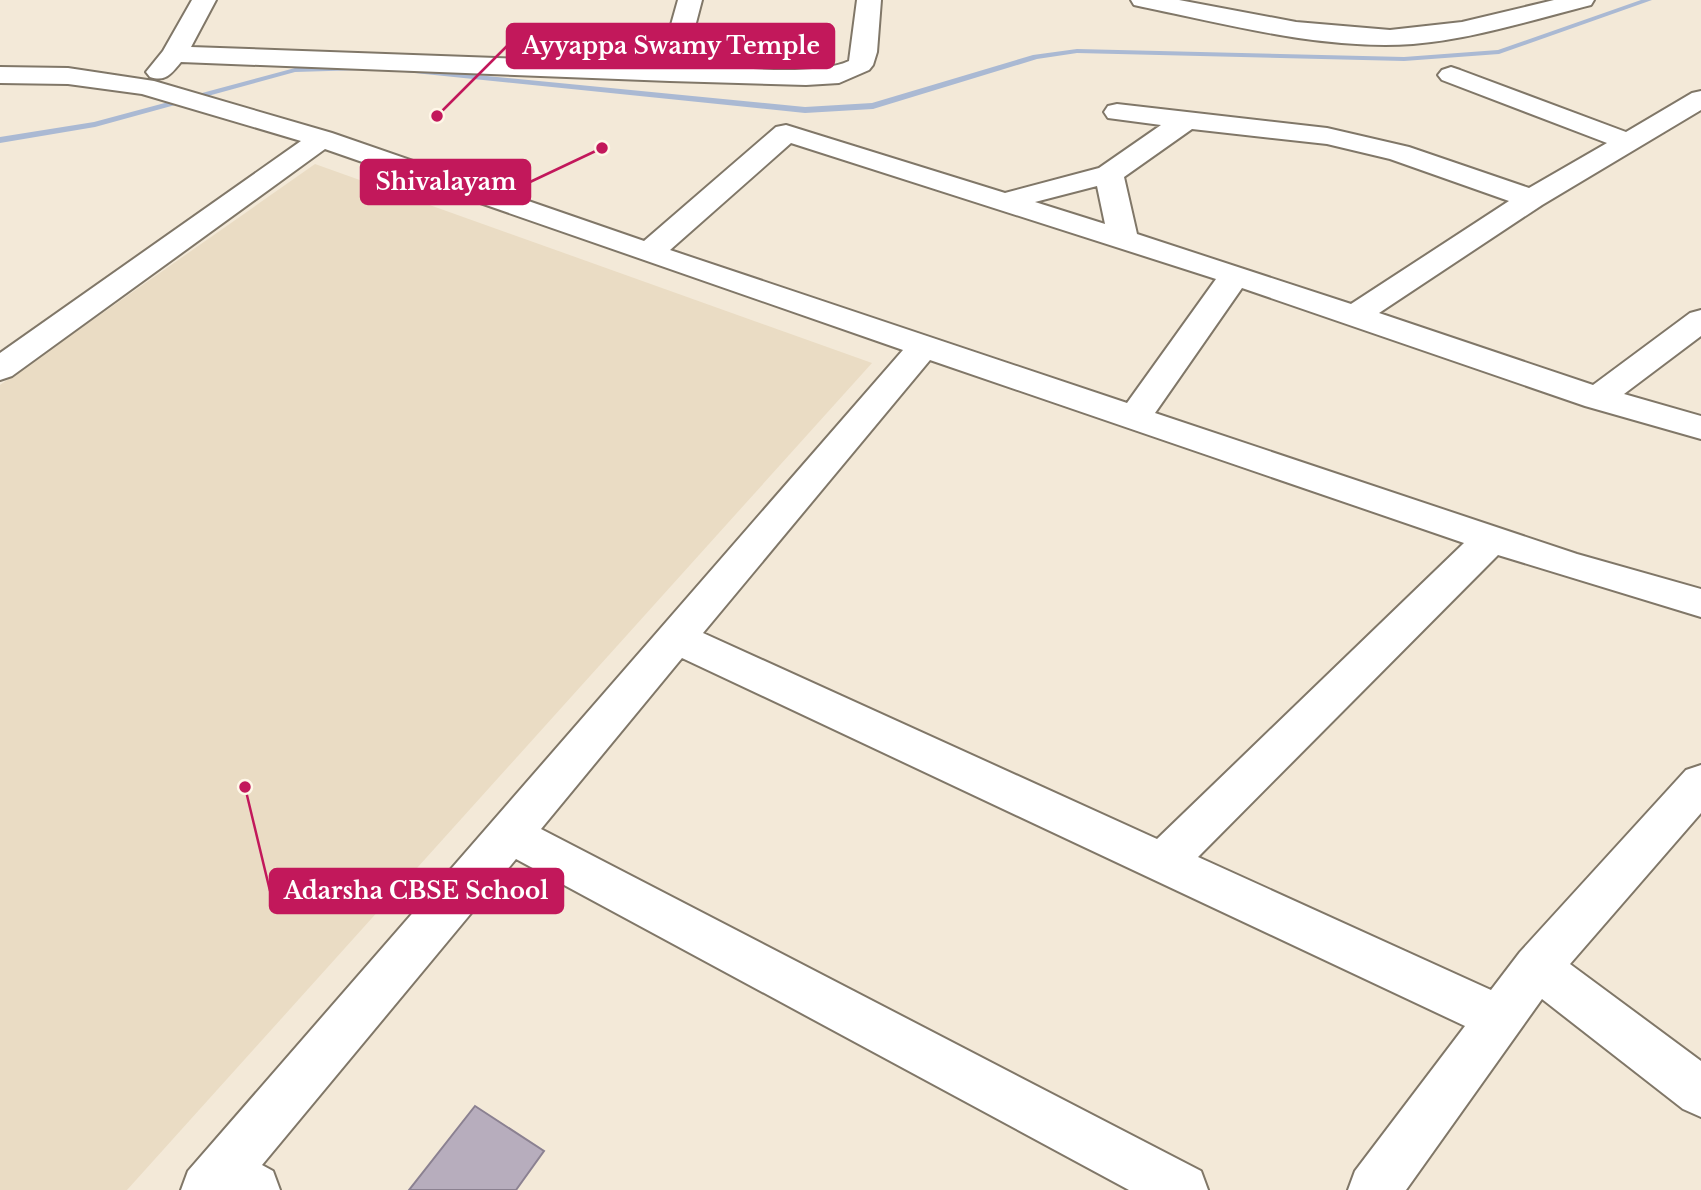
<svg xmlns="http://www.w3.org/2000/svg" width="1701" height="1190" font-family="'Libre Baskerville',serif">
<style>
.built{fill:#eadcc4}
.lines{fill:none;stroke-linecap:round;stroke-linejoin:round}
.stream{fill:#aab9d3;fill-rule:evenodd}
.building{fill:#b7adbd;stroke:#8b8191;stroke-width:2}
.minor-casing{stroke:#807768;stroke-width:4}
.minor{fill:#fff;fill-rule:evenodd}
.leader{fill:none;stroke:#c2185b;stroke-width:2.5}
.callout-dot{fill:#c2185b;stroke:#fff7e8;stroke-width:2.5}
.callout{fill:#c2185b;stroke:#c2185b;stroke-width:2.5}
.callout-label{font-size:23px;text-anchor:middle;font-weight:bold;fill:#fff}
</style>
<rect width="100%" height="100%" fill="#f3e9d8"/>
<!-- built -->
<path class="built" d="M315,164L872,363L127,1190H0V385Z"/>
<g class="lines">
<!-- stream -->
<path class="stream" d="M1641,0H1652L1499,54L1404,61L1077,53L1037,59L873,109L805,113L405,72L401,70L405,68L805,107L872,103L1033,55L1077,49L1404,57L1498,50Z
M359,66L363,68L362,70L295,72L95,127L0,143V137L94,122L295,68Z"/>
</g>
<!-- building -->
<path class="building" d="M475,1106L544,1151L516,1190H409Z"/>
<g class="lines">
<!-- minor casing -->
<g class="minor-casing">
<path id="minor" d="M192,0H216L191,47L660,64L678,0H702L685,65C728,66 811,78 849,61L857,0H881L877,52L873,65L869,70L839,83L806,85L670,81L181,62C171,74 166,82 150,77L146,72L163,51Z
M1131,0H1179L1296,22L1390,30L1462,22L1554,0H1594L1591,5C1532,20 1473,39 1413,44C1322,50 1231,25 1143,7L1134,5Z
M0,67L68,68L154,81L332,133L644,241L776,127L786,125L1005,193L1099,168L1161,125L1108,118L1104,112L1108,106L1117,104L1327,128L1409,147L1529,188L1607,143L1442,80L1438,75L1442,70L1451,67L1460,70L1626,132L1692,93L1701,91V110L1542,205L1379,313L1593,385L1690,313L1701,310V336L1624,394L1701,416V439L1585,406L1242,288L1155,413L1577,554L1701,589V617L1498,555L1198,857L1491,990L1520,952L1686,770L1701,765V813L1570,964L1701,1061V1117L1683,1109L1542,999L1406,1190H1348L1355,1171L1465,1026L682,658L541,829L1201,1171L1208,1190H1129L516,859L262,1165L273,1171L280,1190H181L188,1171L903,350L325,149L12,376L0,380V353L301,141L142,94L68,84L0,83ZM1192,129L1327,144L1390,159L1509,201L1351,304L1137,234L1124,177ZM791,143L1216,279L1127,403L670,250ZM1097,186L1105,224L1035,202ZM930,360L1464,543L1157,839L703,633Z"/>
</g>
<!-- minor -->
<use href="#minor" class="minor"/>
</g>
<!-- callouts -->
<path class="leader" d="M437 116L507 46M602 148L530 182M245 787L270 891"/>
<g class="callout-dot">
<circle cx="437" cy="116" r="7"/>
<circle cx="602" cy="148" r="7"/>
<circle cx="245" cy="787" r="7"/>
</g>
<g class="callout">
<rect x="507" y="24" width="327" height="44" rx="7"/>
<rect x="361" y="160" width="169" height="44" rx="7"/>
<rect x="270" y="869" width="293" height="44" rx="7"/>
</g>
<g class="callout-label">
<text x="671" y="54">Ayyappa Swamy Temple</text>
<text x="446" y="190">Shivalayam</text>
<text x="416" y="899">Adarsha CBSE School</text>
</g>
</svg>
